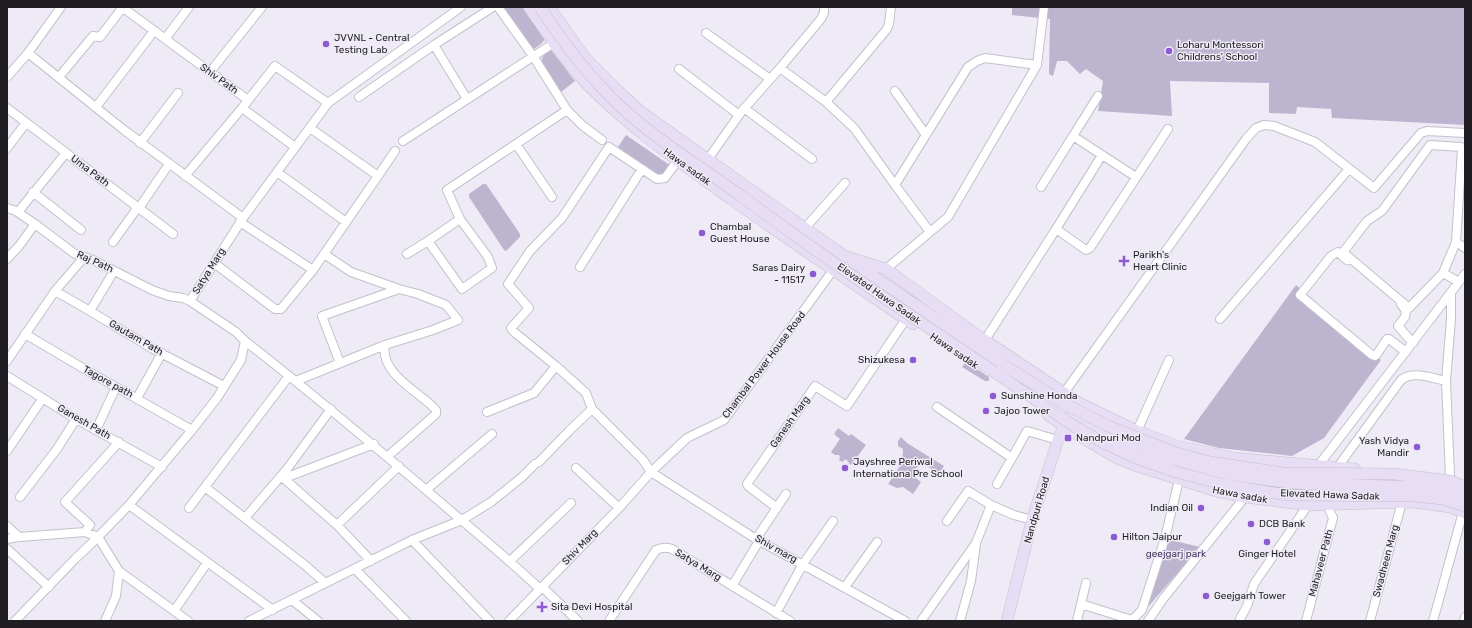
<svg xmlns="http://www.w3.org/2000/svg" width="1472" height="628" font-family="Rubik,sans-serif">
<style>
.green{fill:#bdb5cf}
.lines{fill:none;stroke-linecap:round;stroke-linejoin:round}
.street-casing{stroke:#c4c0cb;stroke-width:10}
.secondary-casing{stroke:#c4c0cb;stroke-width:12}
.street{stroke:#fff;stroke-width:8}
.secondary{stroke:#e7def6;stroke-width:11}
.secondary-bridge-casing{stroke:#c4c0cb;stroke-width:12;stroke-linecap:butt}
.secondary-bridge{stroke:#e7def6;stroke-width:11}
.poi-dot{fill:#8c5ad3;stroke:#eeebf6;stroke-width:1.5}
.labels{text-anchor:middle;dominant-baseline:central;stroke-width:3;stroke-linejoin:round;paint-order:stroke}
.poi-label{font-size:10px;fill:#201e22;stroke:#eeebf6;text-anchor:start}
.street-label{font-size:10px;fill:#201e22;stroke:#eeebf6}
.park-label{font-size:10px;fill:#463760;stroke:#eeebf6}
</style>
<rect width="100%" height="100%" fill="#eeebf6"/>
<!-- green -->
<path class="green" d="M504,7H523L545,39L541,44L534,49L530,46Z
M1012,7H1465V125L1332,118L1331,109L1297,107L1296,114L1269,113V83L1170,81L1172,116L1098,111L1103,81L1086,69L1080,74L1067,61H1057L1053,76L1049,74L1050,19L1012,15Z
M551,50L575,81L561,92L541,64C542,57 544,53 551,50Z
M626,135L671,166L663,175H658L618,147Z
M483,184H486L520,234V237L506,251L504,250L469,197V194Z
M1296,285L1381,360L1324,438L1292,456L1219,448L1184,439Z
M966,362L989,377V381H985L962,367Z
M838,428L849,436L851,434L866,445L851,465L848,462L846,459L842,462L839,460L840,457L839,455H835L831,452L840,439L834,434Z
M901,437L907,443L944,466L939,474L921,462L912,475L921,482L913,494L903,487L897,488L888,484L902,463L903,449L898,446V441Z
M1167,539L1200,547L1147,608L1155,575Z"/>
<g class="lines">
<!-- street casing -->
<g class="street-casing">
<path id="street" d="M122,7L248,100
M891,7L889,24L887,29L826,102L854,128L895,185L968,67L977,61L985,58L1037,65L1044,7
M706,33L770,79
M165,39L189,7
M434,45L467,99
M28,53L124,130L243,218
M780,68L826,102
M679,69L739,115
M210,72L262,7
M7,77L28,53L61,7
M59,77L93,36L100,37L123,7
M895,91L926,135
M1098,96L1073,136L1102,155L1056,229L1086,250L1090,248L1168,129
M359,97L434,45L493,7
M96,107L154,31
M7,108L173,234
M744,108L812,159
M567,110L583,126L602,140
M403,141L554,43
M140,143L178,93
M516,144L552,197
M295,147L242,108L275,66L328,103
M7,148L26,123
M1102,155L1136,177
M708,159L742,111L780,68L821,19L824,13V7
M277,172L346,222
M185,176L242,108
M378,176L395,151
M895,185L930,232
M1041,187L1073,136
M33,192L81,230
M7,208L16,211L35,224L75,254L91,259L152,290L169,296L183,298L190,301
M139,208L169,164
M18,212L66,153
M460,219L428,241L462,289L492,268L488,257L460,219L447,190L567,110L533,56L498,7
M240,222L313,270
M805,228L845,183
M113,242L138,207
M407,254L428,241
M7,259L19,246L35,224
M1347,260L1338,252L1331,256L1300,295L1372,355L1375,356L1377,354L1387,339H1389L1406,352
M214,263L275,309H281L313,270L378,176L310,128
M580,267L642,169
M886,269L948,217L1037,65
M114,271L90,311L153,349L224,386
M1443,273L1456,242
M1459,282L1443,273L1409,308L1344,253V251L1367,221L1382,211L1430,145L1461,147L1462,149L1456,242L1465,248
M55,291L80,262
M1401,304L1406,311L1405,317L1398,326L1413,343
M1220,319L1349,169
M25,334L93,374L192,430
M985,340L1056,229
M245,341C307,389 366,439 425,489C464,523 503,554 540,589
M385,345C380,371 413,389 430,404L436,410V414L388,456
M7,361L55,291L90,311
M340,363L322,316L399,289
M7,376L76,419L162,467
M296,381L385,345L433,330L458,320L446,305L418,294L399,289L351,272L324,254
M1064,393L1246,139L1256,128L1264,125L1274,126L1315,142L1374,188L1421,133L1427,131L1465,133
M137,398L162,353
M937,407L1012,458L1027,431L1058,440
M592,409L586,393L556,366L514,332L511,328L529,308L508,284L530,251L562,218L609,147L657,179L665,178L678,160
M487,412L534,393L556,366
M96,430L116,387
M1137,431L1169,360
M7,451L43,398
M539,462L569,431L592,409L643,460L651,472L756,539L905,621
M1318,466L1465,274
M576,468L619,508
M1337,468L1401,380C1412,370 1432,378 1446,381
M281,476L338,526L371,561
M281,476H290L374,444
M1450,476L1446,381L1451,319V294
M997,484L1012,458
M205,487L306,566L324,582
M426,490L492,434
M20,497L57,449L76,419
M129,505L273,610
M189,508L289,376
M777,508L748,486L747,484L815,386L847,406L906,319
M245,518L287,469L331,409
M947,521L968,491L991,505
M337,525L399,466
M7,526L19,537
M85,532L90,525L65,502L119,442
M7,539L19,537L85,532L98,537L129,505L192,430L217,398L241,360L245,341L236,332L190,301L243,218L328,103L461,7
M756,539L786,494
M412,540L490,621
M7,549L49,587
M510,561L571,503
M355,569L406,621
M119,571L188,621
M732,586L759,541
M542,587L578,621
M845,587L877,542
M292,600L318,621
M1081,604L1086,583
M174,611L207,563
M776,613L803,564L833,521
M1240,619L1247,606L1254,584L1308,505
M15,621L75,559L98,537L119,571L116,596L105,621
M249,621L412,540L462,520L491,502L521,478L535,464
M509,621L619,508L651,472L687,438L724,420L836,266
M609,621L656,550C662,547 666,547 672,549L790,621
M921,621L976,543L991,505L1014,515L1032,520
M960,621L971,581L976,544
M1077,621L1081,604L1132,620L1142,610L1165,538L1179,480
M1148,621L1163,599L1245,497
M1306,621L1333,518L1327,505
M1370,621L1402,502
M1433,621L1463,512
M1464,621L1465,617"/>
</g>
<!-- secondary casing -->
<g class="secondary-casing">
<path id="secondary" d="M529,7C547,33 565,61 587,84C630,128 681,163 731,199C791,241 852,283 913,324
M549,7L585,58L619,92L641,112L844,256L886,269L977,335L1079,403L1137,431L1177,446L1234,458L1355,469
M854,263L1002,364
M1071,414L1116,438
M1048,415L1078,435L1117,458L1134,465L1216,491L1245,497L1308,505L1412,502L1450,507L1465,513
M1007,621L1032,520L1058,440L1064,426L1079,403"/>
</g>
<!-- street -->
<use href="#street" class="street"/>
<!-- secondary -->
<use href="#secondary" class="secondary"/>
<!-- secondary-bridge casing -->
<g class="secondary-bridge-casing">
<path id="secondary-bridge" d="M540,7C563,43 590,78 622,108C659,142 703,168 744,198C851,278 963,350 1074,426L1102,442L1136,458L1176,472L1225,485L1287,495L1415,496L1443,499L1465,506
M1002,364L1067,405L1108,426L1176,453L1210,462L1283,473L1395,474L1451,481L1465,487
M1116,438L1165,457L1227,474L1289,483L1424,487L1447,490L1465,496"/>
</g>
<!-- secondary-bridge -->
<use href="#secondary-bridge" class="secondary-bridge"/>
</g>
<!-- markers -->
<g class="poi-dot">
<circle cx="326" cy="44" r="4"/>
<circle cx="1169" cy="51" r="4"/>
<circle cx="702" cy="233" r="4"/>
<path d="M1122 255h4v4h4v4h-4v4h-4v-4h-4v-4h4z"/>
<circle cx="813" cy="274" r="4"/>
<circle cx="913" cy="360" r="4"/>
<circle cx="993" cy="396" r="4"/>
<circle cx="986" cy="411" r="4"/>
<rect x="1064" y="434" width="8" height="8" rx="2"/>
<circle cx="1417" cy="447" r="4"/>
<circle cx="845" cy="468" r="4"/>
<circle cx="1201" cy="508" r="4"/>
<circle cx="1251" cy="524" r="4"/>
<circle cx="1114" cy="537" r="4"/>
<circle cx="1267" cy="542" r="4"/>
<circle cx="1206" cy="596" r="4"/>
<path d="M540 601h4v4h4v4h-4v4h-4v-4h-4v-4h4z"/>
</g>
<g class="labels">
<!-- poi labels -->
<g class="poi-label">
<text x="334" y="38">JVVNL - Central<tspan x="334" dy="12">Testing Lab</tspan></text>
<text x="1177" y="45">Loharu Montessori<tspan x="1177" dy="12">Childrens' School</tspan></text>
<text x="710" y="227">Chambal<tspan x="710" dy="12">Guest House</tspan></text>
<text x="1133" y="255">Parikh's<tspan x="1133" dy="12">Heart Clinic</tspan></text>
<text x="805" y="268" text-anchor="end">Saras Dairy<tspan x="805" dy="12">- 11517</tspan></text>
<text x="905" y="360" text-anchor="end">Shizukesa</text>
<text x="1001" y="396">Sunshine Honda</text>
<text x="994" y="411">Jajoo Tower</text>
<text x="1076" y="438">Nandpuri Mod</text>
<text x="1409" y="441" text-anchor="end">Yash Vidya<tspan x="1409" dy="12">Mandir</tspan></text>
<text x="853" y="462">Jayshree Periwal<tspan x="853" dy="12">Internationa Pre School</tspan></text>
<text x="1193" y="508" text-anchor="end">Indian Oil</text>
<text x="1259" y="524">DCB Bank</text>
<text x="1122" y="537">Hilton Jaipur</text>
<text x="1267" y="554" text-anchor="middle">Ginger Hotel</text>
<text x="1214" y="596">Geejgarh Tower</text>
<text x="551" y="607">Sita Devi Hospital</text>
</g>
<!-- street labels -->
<g class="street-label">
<text transform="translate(219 79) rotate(36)">Shiv Path</text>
<text transform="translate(687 167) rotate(36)">Hawa sadak</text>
<text transform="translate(90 171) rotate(37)">Uma Path</text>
<text transform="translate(95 262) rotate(24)">Raj Path</text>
<text transform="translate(209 271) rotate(-58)">Satya Marg</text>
<text transform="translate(879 294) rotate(35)">Elevated Hawa Sadak</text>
<text transform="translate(136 338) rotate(30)">Gautam Path</text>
<text transform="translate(954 351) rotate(34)">Hawa sadak</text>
<text transform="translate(764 365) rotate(-53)">Chambal Power House Road</text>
<text transform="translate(108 382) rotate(29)">Tagore path</text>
<text transform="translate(84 422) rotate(30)">Ganesh Path</text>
<text transform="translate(790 422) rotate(-55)">Ganesh Marg</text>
<text transform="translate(1240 495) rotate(11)">Hawa sadak</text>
<text transform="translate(1330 495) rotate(2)">Elevated Hawa Sadak</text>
<text transform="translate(1037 510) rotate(-74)">Nandpuri Road</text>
<text transform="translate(580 547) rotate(-46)">Shiv Marg</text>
<text transform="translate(776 549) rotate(29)">Shiv marg</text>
<text transform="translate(1386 561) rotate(-75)">Swadheen Marg</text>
<text transform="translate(1321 563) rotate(-75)">Mahaveer Path</text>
<text transform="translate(698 565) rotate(31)">Satya Marg</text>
</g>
<!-- park labels -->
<g class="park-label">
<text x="1176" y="554">geejgarj park</text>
</g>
</g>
<!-- border -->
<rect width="1472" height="628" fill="none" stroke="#201e22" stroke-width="16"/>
</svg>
